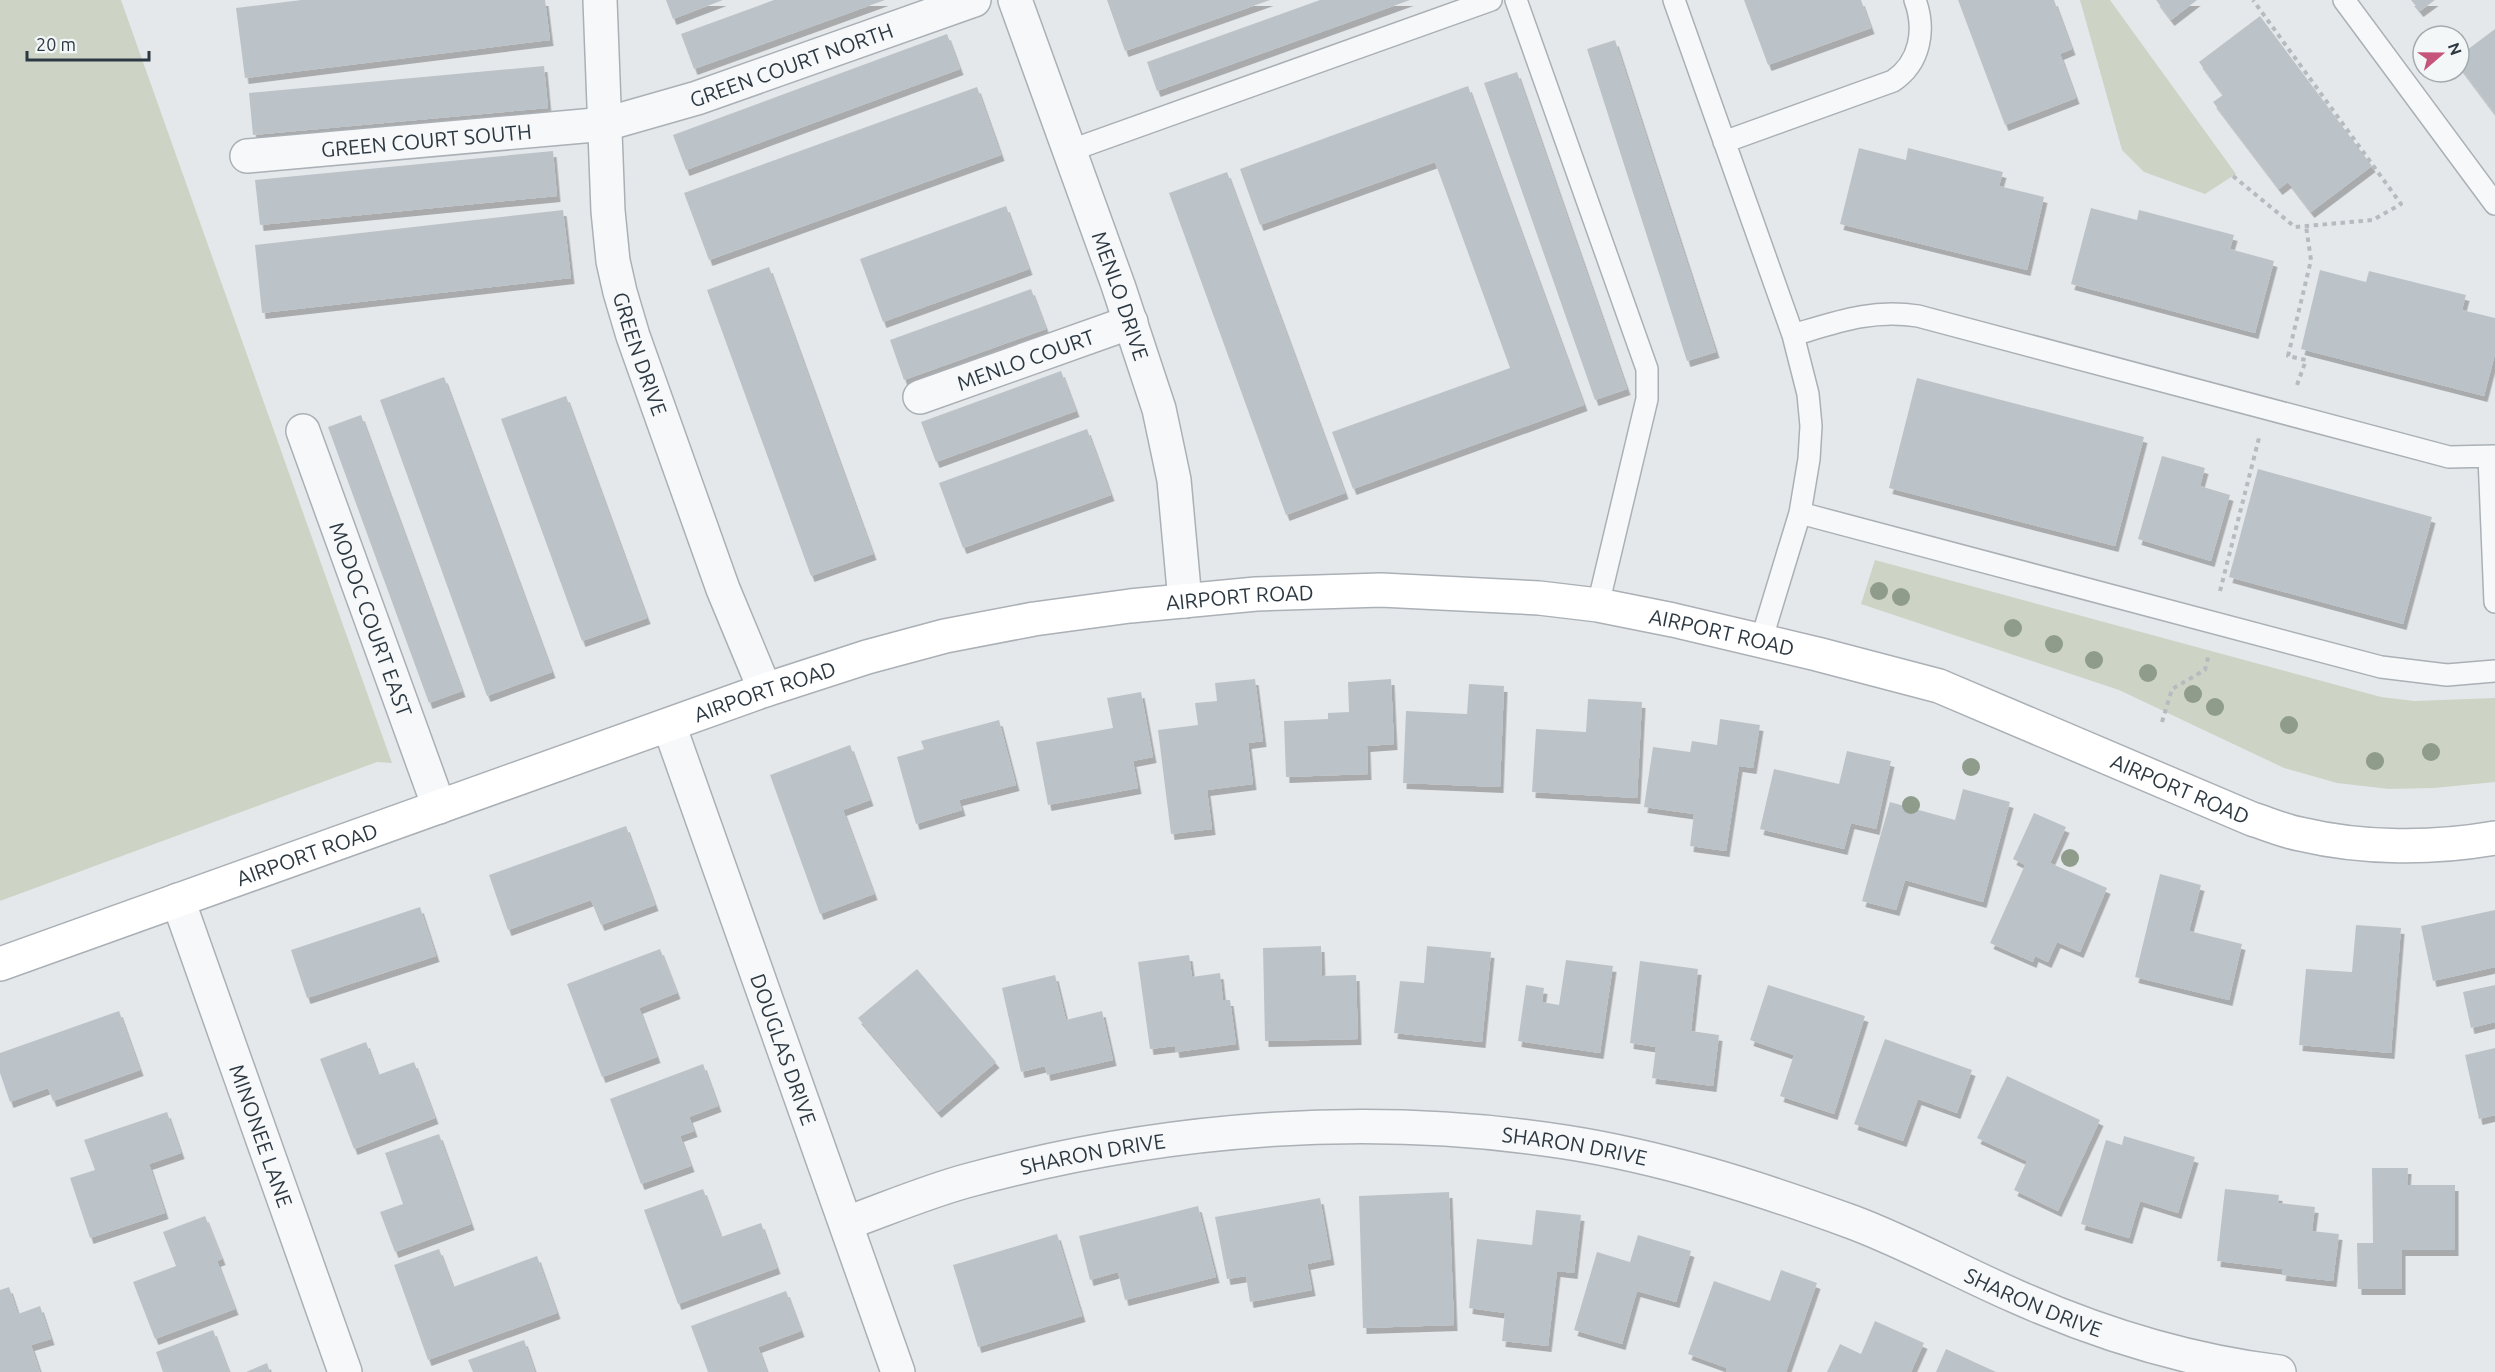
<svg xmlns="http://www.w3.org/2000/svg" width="2495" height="1372" font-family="Ubuntu,sans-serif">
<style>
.green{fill:#cdd4c6}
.building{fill:#bcc3c8;filter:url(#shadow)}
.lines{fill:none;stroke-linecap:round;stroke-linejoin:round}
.lane-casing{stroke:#aab0b5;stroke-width:24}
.street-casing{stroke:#aab0b5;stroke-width:36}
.secondary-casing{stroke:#aab0b5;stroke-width:36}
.path{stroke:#b6bbbf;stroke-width:4;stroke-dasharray:4.5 4.5;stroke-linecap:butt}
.lane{stroke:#f7f8fa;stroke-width:21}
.street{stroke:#f7f8fa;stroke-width:33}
.secondary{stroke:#fff;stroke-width:33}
.tree{fill:#8f9c8b}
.labels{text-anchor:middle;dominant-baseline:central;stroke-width:4.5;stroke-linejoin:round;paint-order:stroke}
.street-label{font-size:21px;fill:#2d3942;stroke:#f4f7f8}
</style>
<defs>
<filter id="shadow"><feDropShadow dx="3.5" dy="6" stdDeviation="0" flood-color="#0004"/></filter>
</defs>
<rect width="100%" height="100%" fill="#e5e8eb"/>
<!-- green -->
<path class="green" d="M0,0H121L392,763L377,762L0,901Z
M2080,0H2110L2236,174L2205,194L2144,172L2122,150Z
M1875,560L2381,697L2414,701L2495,698V782L2434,788L2389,789L2337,783L2284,768L2119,690L1861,604Z"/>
<!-- building -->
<path class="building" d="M301,0H545L550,40L245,78L236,8Z
M666,0H723L673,19Z
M774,0H885L694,69L681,34Z
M1107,0H1270L1125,51Z
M1320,0H1410L1157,91L1147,62Z
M1744,0H1861L1871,28L1768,65Z
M1958,0H2054L2072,49L2060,54L2076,98L2005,125Z
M2156,0H2197L2171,20Z
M2411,0H2435L2420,11Z
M2260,16L2372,166L2311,212L2288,182L2279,189L2213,102L2223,95L2199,62Z
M2495,29V114L2459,66V56Z
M947,34L960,69L686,170L673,135Z
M1615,40L1716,352L1687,361L1587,49Z
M544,66L548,108L253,135L249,93Z
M1517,72L1627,389L1595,400L1484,83Z
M1468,86L1584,405L1353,489L1332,432L1510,368L1435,162L1260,225L1240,169Z
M977,87L1001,155L709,260L684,193Z
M1859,148L1906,160L1908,148L2003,172L1999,186L2044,197L2027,270L1840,224Z
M553,151L557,196L260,225L255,180Z
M1227,172L1345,493L1286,515L1169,193Z
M1006,206L1029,269L883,322L860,259Z
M2091,208L2137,220L2139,210L2234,235L2230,249L2274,261L2255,333L2071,284Z
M563,210L571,278L262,313L255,245Z
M769,267L873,554L811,576L707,290Z
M2320,270L2366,282L2369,271L2466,295L2462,310L2495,318V354L2484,396L2301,349Z
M1031,289L1046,329L904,380L890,340Z
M1061,371L1076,411L936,462L921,422Z
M444,377L552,672L487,696L380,400Z
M1917,378L2144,437L2115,546L1889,488Z
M566,396L647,618L582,641L501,419Z
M361,415L462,691L429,703L328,427Z
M1087,429L1111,495L963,548L939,483Z
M2162,456L2205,468L2200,486L2230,495L2211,561L2138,539Z
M2258,469L2432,517L2403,624L2229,577Z
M1255,679L1263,741L1248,743L1253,784L1207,790L1212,829L1171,834L1158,730L1198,725L1195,703L1217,701L1215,683Z
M1391,679L1394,744L1367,746L1368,774L1286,777L1284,721L1328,719V713L1349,712L1348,682Z
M1469,684L1504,686L1500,787L1403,783L1406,711L1467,714Z
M1141,692L1153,757L1133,761L1138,788L1048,805L1036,742L1113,728L1107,698Z
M1588,699L1642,702L1637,798L1532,792L1536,729L1586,732Z
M1720,719L1760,725L1753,768L1739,766L1726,851L1690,846L1694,814L1644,807L1653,747L1690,752L1692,741L1717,745Z
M999,720L1016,785L959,800L962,810L916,824L897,757L924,749L921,741Z
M850,745L870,800L843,810L874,894L820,914L770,775Z
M1847,751L1891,761L1876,829L1851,823L1844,849L1760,829L1774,769L1839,784Z
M1963,789L2010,802L1983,902L1905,880L1896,910L1862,901L1890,802L1955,820Z
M2034,813L2066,827L2050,863L2107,888L2080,952L2057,942L2048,962L2035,956L2033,962L1990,943L2025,865L2013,859Z
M626,826L655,905L601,925L591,900L508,930L489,875Z
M2160,874L2201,885L2189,931L2242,944L2229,1000L2135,977Z
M420,907L436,956L307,998L291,950Z
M2495,910V967L2433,981L2421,926Z
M2356,925L2401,928L2391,1053L2299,1045L2306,969L2352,972Z
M1321,946L1322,976L1356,975L1358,1039L1265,1041L1263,948Z
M1427,946L1491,952L1482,1042L1394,1033L1400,981L1424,983Z
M660,949L677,993L639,1008L657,1057L602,1077L567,984Z
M1189,955L1192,977L1220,973L1223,1000H1230L1236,1044L1176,1052L1175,1046L1150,1049L1138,962Z
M1566,960L1613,966L1600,1053L1518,1041L1526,985L1544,988L1542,1002L1559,1005Z
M1640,961L1698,969L1691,1031L1719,1035L1713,1086L1652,1078L1656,1047L1630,1043Z
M917,969L996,1062L938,1112L858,1018Z
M1055,975L1066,1020L1102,1011L1113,1060L1047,1075L1045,1066L1021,1072L1002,988Z
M1768,985L1865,1016L1834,1114L1780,1096L1794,1055L1750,1040Z
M2495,985V1022L2471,1028L2463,992Z
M119,1011L140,1070L53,1101L48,1088L10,1102L0,1073V1053Z
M1885,1039L1972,1070L1957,1113L1918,1099L1903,1141L1854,1124Z
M366,1042L378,1075L414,1062L435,1118L354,1149L320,1059Z
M2495,1048V1115L2479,1119L2465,1055Z
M703,1064L718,1106L689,1117L694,1131L680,1136L691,1166L641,1184L610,1099Z
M2007,1076L2100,1120L2058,1211L2014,1190L2027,1161L1977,1138Z
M167,1112L181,1153L149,1164L165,1213L90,1238L70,1178L95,1170L84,1140Z
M439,1134L471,1224L395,1252L380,1212L403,1204L385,1153Z
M2124,1136L2195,1157L2178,1213L2140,1201L2129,1238L2081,1224L2106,1140L2122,1145Z
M2372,1168H2408L2407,1185H2455V1250H2402V1289H2358L2357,1243H2373Z
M703,1189L721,1237L761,1223L777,1268L678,1304L644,1210Z
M2225,1189L2279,1195L2278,1203L2315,1207L2312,1231L2339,1234L2333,1281L2282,1275L2283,1269L2217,1261Z
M1449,1192L1454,1325L1363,1328L1359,1196Z
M1320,1198L1331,1259L1307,1264L1312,1290L1250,1302L1246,1276L1227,1279L1215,1217Z
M1198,1206L1216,1277L1125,1300L1118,1272L1090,1280L1079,1236Z
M1536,1210L1581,1215L1574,1273L1557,1271L1548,1346L1502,1341L1505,1313L1469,1308L1477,1239L1532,1245Z
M205,1216L222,1259L217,1261L235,1309L155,1339L133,1282L176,1266L163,1232Z
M1057,1234L1082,1316L978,1347L953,1265Z
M1638,1235L1691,1251L1676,1302L1637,1291L1622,1344L1574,1330L1597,1252L1630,1262Z
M439,1249L453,1287L537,1256L557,1313L428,1360L394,1265Z
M1781,1270L1817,1283L1786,1372H1726L1727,1368L1688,1354L1714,1281L1770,1301Z
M9,1287L18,1314L40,1306L51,1339L31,1345L40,1372H0V1290Z
M786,1291L801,1331L758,1347L767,1372H708L691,1326Z
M1875,1321L1924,1343L1911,1372H1827L1840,1344L1861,1354Z
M213,1330L229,1372H163L156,1352Z
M524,1340L535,1372H473L468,1360Z
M1946,1349L1996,1372H1936Z
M267,1363L270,1372H246Z"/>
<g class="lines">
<!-- lane casing -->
<g class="lane-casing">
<path id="lane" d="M1516,0L1647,369V399L1598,605
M1674,0L1793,335L1808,394L1811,426L1809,459L1800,513L1761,641
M2344,0L2495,204
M1724,142L1893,81C1920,63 1926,30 1915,0
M1069,151L1491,0
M1793,335C1837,322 1871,309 1918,316L2449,457L2495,456
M2489,457L2495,602
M1800,513L2381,667L2447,675L2495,671"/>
</g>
<!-- street casing -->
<g class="street-casing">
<g id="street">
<path id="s1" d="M600,0L608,211L613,261L620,292L633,336L723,589L765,690"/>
<path id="s2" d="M1015,0L1118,285L1159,409L1174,480L1185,601"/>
<path id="s3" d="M247,156L606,124L697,98L974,0"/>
<path id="s4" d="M920,397L1131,322"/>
<path id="s5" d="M303,431L439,807"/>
<path id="s6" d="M669,725L898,1372"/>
<path id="s7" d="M178,900L345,1372"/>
<path id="s8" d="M847,1223C886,1209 926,1192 966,1181C1160,1128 1366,1111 1565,1142C1662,1157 1759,1188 1852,1222C1908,1243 1960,1272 2015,1296C2098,1333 2189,1361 2279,1372"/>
</g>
</g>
<!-- secondary casing -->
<g class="secondary-casing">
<g id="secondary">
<path id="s9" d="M0,964L765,690L867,657L945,636L1034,619L1130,606L1256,594L1381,590L1539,598L1598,605L1673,620L1817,654L1939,686L2252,819C2268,824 2284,831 2300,834C2363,849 2432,849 2495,838"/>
</g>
</g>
<!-- path -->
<path class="path" d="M2233,176L2295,227L2373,220L2401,204L2253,0
M2297,385L2306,360L2288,356L2311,260L2306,226
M2220,591L2259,438
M2162,722L2172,689L2205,670L2209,654"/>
<!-- lane -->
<use href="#lane" class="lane"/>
<!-- street -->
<use href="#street" class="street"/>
<!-- secondary -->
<use href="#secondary" class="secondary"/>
</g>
<!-- trees -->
<g class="tree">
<circle cx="1879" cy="591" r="9"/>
<circle cx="1901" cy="597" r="9"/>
<circle cx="2013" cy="628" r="9"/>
<circle cx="2054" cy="644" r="9"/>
<circle cx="2094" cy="660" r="9"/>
<circle cx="2148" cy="673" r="9"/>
<circle cx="2193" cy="694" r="9"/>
<circle cx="2215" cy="707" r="9"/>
<circle cx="2289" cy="725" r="9"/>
<circle cx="2431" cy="752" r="9"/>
<circle cx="2375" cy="761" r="9"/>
<circle cx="1971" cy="767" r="9"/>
<circle cx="1911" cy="805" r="9"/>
<circle cx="2070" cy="858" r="9"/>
</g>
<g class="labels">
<!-- street labels -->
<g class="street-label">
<text stroke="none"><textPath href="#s3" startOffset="555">GREEN COURT NORTH</textPath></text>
<text stroke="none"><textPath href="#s3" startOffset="180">GREEN COURT SOUTH</textPath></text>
<text stroke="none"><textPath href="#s2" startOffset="314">MENLO DRIVE</textPath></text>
<text stroke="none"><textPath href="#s1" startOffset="358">GREEN DRIVE</textPath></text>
<text stroke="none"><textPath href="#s4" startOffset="112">MENLO COURT</textPath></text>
<text stroke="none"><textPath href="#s9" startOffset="1298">AIRPORT ROAD</textPath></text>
<text stroke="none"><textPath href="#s5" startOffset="200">MODOC COURT EAST</textPath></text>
<text stroke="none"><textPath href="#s9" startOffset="1784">AIRPORT ROAD</textPath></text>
<text stroke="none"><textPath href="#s9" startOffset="812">AIRPORT ROAD</textPath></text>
<text stroke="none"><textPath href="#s9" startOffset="2270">AIRPORT ROAD</textPath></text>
<text stroke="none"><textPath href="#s9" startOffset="326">AIRPORT ROAD</textPath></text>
<text stroke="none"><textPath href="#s6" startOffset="344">DOUGLAS DRIVE</textPath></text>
<text stroke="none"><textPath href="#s7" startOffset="250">MINONEE LANE</textPath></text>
<text stroke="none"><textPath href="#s8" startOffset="741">SHARON DRIVE</textPath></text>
<text stroke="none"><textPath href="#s8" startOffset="256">SHARON DRIVE</textPath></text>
<text stroke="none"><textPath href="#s8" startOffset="1228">SHARON DRIVE</textPath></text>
</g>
</g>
<!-- north arrow -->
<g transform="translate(2441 54) rotate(70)"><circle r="28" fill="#f4f7f8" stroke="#a4abaf" stroke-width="1.5"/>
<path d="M0-4.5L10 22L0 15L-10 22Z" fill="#c5557b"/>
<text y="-9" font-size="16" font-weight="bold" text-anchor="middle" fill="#2d3942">N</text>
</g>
<!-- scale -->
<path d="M27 51v9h122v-9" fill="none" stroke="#2d3942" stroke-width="3"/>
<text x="36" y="51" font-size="18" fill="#2d3942" stroke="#f4f7f8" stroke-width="4.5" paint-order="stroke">20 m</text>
</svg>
